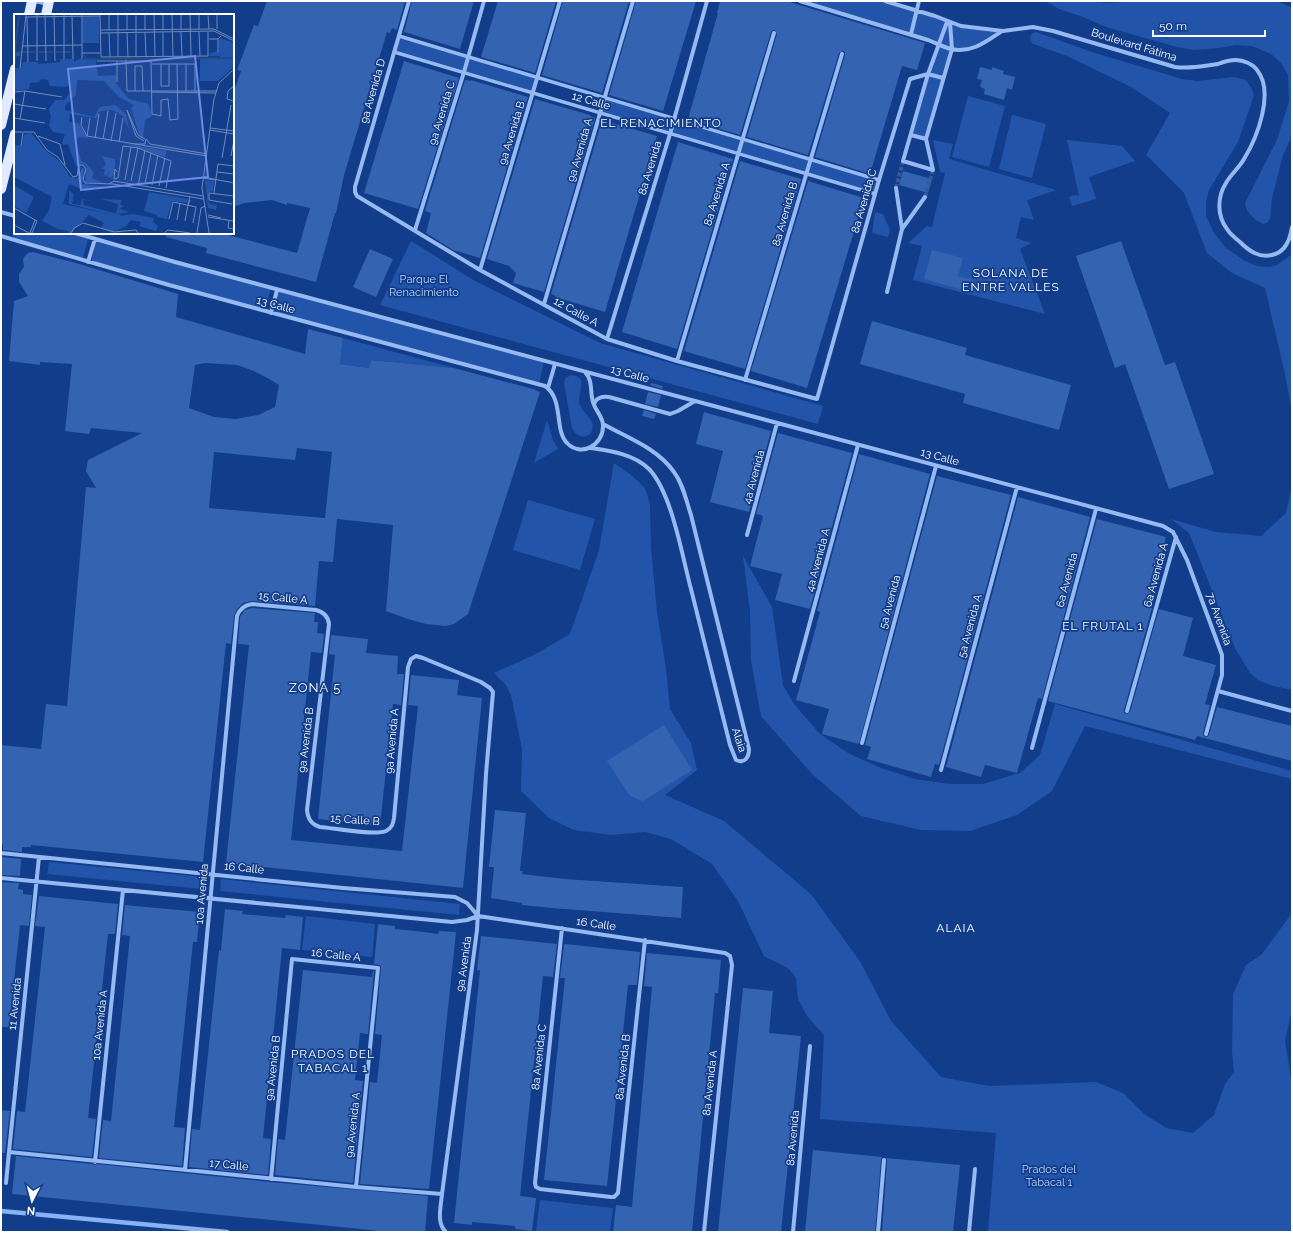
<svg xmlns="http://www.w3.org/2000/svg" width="1293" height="1233" font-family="Raleway,sans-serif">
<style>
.green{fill:#25a}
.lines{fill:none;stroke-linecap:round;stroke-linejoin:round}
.stream{stroke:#88b2f5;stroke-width:4.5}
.building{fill:#3463b2;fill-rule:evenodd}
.minor-tunnel{stroke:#355a9c;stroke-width:4;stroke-dasharray:4 2;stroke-linecap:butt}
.pedestrian{stroke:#96b9f1;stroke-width:3.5}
.minor{stroke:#96b9f1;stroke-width:4}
.primary{stroke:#e1eaff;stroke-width:10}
.labels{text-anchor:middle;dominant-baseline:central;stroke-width:3.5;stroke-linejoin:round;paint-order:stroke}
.street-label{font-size:11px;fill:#fff;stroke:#113d8a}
.park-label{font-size:11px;fill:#bdd5fd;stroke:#113d8a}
.neighbourhood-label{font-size:12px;letter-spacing:1px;fill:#fff;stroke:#113d8a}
.quarter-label{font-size:13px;letter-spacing:1px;fill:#fff;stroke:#113d8a}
.inset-river{fill:none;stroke:#284983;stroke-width:2}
.inset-road{fill:none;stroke:#708bb9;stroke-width:1}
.view{fill:#6c8ce6;fill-opacity:0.15;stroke:#6c8ce6;stroke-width:2}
.inset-edge{fill:none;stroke:#fff;stroke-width:2}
</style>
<rect width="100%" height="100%" fill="#113d8a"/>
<!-- green -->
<path class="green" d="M800,1H885L953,24L1003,31L975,47L952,49L926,139L911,135L939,44Z
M1045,1H1095L1104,3L1142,1H1277L1292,8V136L1283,155L1272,198L1270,219L1267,223L1263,224C1255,220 1246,213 1245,203L1277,140L1289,101L1288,75L1281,63L1271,54L1252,46L1236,45L1219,48L1194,50L1177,47L1106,27L1083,17L1059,9Z
M1036,32L1092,52L1182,79L1197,81L1234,77L1246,80L1252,89L1254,95L1252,101L1238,142L1209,190L1206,202V216L1214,233L1226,248L1245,261L1257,266L1270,267L1277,265L1292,254V411L1285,374L1265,288L1232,273L1207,253L1184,193L1146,155L1170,113L1131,87L1067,56L1033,44C1028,39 1030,33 1036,32Z
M399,36L538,77L534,92L394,52Z
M968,96L1005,106L989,167L952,157Z
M605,97L879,180L875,194L600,113Z
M1012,115L1046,124L1032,178L999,169Z
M933,140L953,144L949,159L1056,190L1027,200L1034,220L1021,217L1016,238L1031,243L1020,249L1045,314L913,280L922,246L908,243L927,226L932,227L945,173L940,172Z
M1067,140L1122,146L1135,161L1089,177L1096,199L1072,206L1069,197L1075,195L1079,196Z
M875,212L883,214L890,230L888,237L872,233Z
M15,230V233H69L88,239L83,258L13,238Z
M97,240L271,288L265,310L91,262Z
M411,241L475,281L600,343L823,406L818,424L380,305Z
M277,290L544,361L539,384L271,313Z
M343,338L454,368L371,360L369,368L340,364Z
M571,375L577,376L581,380C583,388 577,397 580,405C583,414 596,419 592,430C589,441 575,437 572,428L564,383L566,378Z
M547,420L553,440L558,449L534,463Z
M614,463L631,475L645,488L650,504L651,548L657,612L666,669L670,709L691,743L697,770L665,795L724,821L811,894L861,963L891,1021L941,1077L989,1086L1096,1082L1123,1093L1143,1113L1166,1128L1193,1133L1214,1115L1225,1084L1234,1072L1232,1052L1233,994L1246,965L1262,954L1292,913V1010L1285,1041L1292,1084V1232H988L996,1133L820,1119L824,1035L807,1016L798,999L796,978L788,968L764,956L738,901L712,864L671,839L645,832L611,835L574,830L549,818L521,791L522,749L511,695L506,685L494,673L536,654L570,634L599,550Z
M1292,486V690L1270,685L1258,680L1250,673L1235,648L1189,533L1171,519L1216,532L1261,536L1286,513Z
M528,500L595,519L580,570L513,550Z
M743,556L772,607L783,685L794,704L819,733L848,753L881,768L915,779L949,784H983L1020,773L1040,755L1055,704L1292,771V779L1085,726L1052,791L1017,815L970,831L921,830L861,816L813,775L761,716L751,661L750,611Z
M49,862L202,877L201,889L47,874Z
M221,879L460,904L459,915L220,891Z
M306,916L375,924L372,957L302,950Z
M540,1200L613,1208L610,1232L536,1231Z"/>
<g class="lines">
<!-- stream -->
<path class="stream" d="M1,1211L227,1232"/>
</g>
<!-- building -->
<path class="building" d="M267,1H405L397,30L392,28L390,33L387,32L344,175L336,213H335L316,282L206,253L207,248L166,237L167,233H220L297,253L310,208L287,203V205L272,200L244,203L233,207V94L241,71L237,70L254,25L258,26Z
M412,1H474L460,49L404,32Z
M498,1H556L535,73L481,57Z
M563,1H629L602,93L542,75Z
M636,1H696L663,111L609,95Z
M720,1H786L925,43L917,70L902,66L870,174L815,157L845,55V52L843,51L839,53L808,155L747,137L777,34L775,30H773L771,32L740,135L688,119L718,13H717Z
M404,61L459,78L418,209L364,193Z
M980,67L992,70V67L1004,71L1003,74L1015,77L1012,90L1007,88L1004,100L984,94L985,89L980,87L982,80L977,79Z
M465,80L471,81V80L528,97L480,258L453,250L426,233L431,213L425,211Z
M535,99L590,115V116L595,118L544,292L513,283L516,273L509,266L487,259Z
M602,120L657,136L605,312L555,297L556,296L551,294Z
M678,142L733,159L677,349L622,332Z
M740,161L801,179L745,369L684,351Z
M903,171L932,179L928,193L899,185Z
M808,181L864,198L807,388L751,371Z
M1121,241L1165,365L1175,362L1214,474L1169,489L1125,364L1115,368L1076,256Z
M370,249L393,259L376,297L353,287Z
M932,250L963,258L958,276L973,280L970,292L924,279Z
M33,252L76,263L178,294L176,317L305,354L308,329L343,338L340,364L369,368L371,360L454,368L533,389L540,392L468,614L454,624L446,626L426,624L408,619L386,611L393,525L337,519L333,562L319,561L315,606L252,601L243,603L237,609L234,616L231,644L226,643L203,862L31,845V847H22V852L3,850V844H1V745L41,749L46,704L67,706L86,487L96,488L86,471L88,460L142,433L91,428L89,434L65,431L72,364L40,362V365L9,361L14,301L28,296L19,282V274L24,267L23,259L25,256L28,253ZM205,363L237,365L254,371L269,379L279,385L275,407L258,415L236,419L214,417L189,408L195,365ZM297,448L332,452L325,518L209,508L214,452L295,460Z
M872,321L967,348L965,355L1071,385L1059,430L963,403L965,394L860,364Z
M651,383L663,386L662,389L650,385Z
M648,392L661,395L658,407L645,404Z
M644,410L656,414L654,419L642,416Z
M704,412L771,431L749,512L710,502L723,451L696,444Z
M778,433L852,453L810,609L775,600L782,574L750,566L763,516L756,514Z
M859,454L930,474L859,744L822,734L829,709L796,700L820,612L817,611Z
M937,476L1011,495L939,765L935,764L931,777L867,759L871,747L865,745Z
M1018,497L1090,517L1042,699L1038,698L1017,773L985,765L981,777L946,767Z
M1097,519L1166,537L1148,606L1152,608L1124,710V713L1127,714L1130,712L1159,609L1193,618L1183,656L1216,665L1205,704L1210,705L1203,733V736L1207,737L1209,735L1217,707L1292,726V761L1197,736L1195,740L1048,701Z
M252,608L315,613L314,622H318L317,633L324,634L322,653L311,652L291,840L402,851L418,706L408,705L411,675L459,680L457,695L482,698L463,888L226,863L249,645L238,644L240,617L245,610Z
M331,635L368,639L366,653L398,656L397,674H404L401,705L393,704L380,826L318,819L335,655L329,654Z
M664,725L692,770L643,801L630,796L607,761Z
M495,810L526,813L520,871H523L522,874L565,879L683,887L681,918L552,908L522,905V903L491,898L494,867H489Z
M2,857L21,859L20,876L1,875Z
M1,882L19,883L18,889L23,890V894L32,895L29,926L20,925L9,1027H1Z
M39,896L118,904L115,934H108L88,1118L96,1119L92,1157L13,1149L17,1111L25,1112L45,927L35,926Z
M125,905L200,912L197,942H193L174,1127L185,1128L182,1166L99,1158L103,1120L111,1121L130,936L122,935Z
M225,909L243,911L242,914L285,918L286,915L303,917L300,950L282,948L263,1138L271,1139L268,1175L189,1167L192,1129L200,1130L219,950L221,951Z
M378,924L395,926V929L424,932L438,934L439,931L456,932L429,1189L360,1184L370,1082L377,1083L382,1035L375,1034L381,968L380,965L374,964Z
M481,936L557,944L553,977L543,976L520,1196L536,1198L532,1231L515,1229V1226L472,1222V1225L454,1223L480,970H477Z
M565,944L640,952L637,985H628L607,1186L544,1180L565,978H560L564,945Z
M647,953L721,960L718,993H715L692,1232H613L616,1205L632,1207L652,987L644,986Z
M303,970L372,977L373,971H374L368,1034L360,1033L355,1080L363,1081L353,1183L275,1175L278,1139L285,1140Z
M743,988L773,991L769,1033L801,1036L781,1232H718Z
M1,1110L10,1111L5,1153H1Z
M813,1150L882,1157L881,1160L875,1232H805Z
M16,1156L92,1164L95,1165L97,1164L270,1182L428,1196L425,1232H390L12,1194Z
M886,1158L960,1165L953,1232H882L887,1160Z"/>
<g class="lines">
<!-- minor-tunnel -->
<path class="minor-tunnel" d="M896,188L903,161
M925,197L933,170"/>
<!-- pedestrian -->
<path class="pedestrian" d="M399,36L879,180
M394,52L875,194"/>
<!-- minor -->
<path class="minor" d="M35,1L48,4
M409,1L355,187V192L357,196L480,270L607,339L677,361L817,399L879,180L910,79L928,74L943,78
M800,1L928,40C936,43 943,47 951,49C971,54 987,41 1002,31
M885,1L935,16L961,26L1003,31L1033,27L1053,31L1175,67C1190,69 1203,66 1218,64C1223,62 1230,60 1236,60C1243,60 1253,64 1257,70C1275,92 1257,138 1244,159C1239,168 1231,174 1226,183C1217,197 1217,216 1227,229C1230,234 1235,238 1240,242C1249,251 1259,258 1272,255C1286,252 1290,239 1292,227
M947,22L928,74L903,161L933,170L926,139L952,49L950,23
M911,34L919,1
M911,135L926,139
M1,212L15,216
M902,229L925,197
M415,230L464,72L484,1
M75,233L175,262L1163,526L1173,532L1187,560L1222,655V675L1206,734
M1,236L169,285L545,386C564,399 554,430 567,443C581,458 604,445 603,425C603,418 597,412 594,405C595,398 602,396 609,397L670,414L678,411L695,401
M88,262L95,239
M480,270L560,1
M887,292L902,229L896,188
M544,304L633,1
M271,313L277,290
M607,339L670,134L707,1
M677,361L774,33
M585,372C594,381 589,394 594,405
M745,380L842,54
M548,388L555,364
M591,448C611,451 634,454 649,469C672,493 682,556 691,589C704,641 717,693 730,745L736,760C745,764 749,757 749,749L691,515C686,500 683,484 674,472C657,448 628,438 603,424
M747,535L777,423
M794,681L858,445
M1218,691L1292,711
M1127,711L1176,537
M862,743L936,466
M1032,748L1096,509
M941,770L1017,487
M1,853L343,888L455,897L467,903L478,916
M39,857L9,1152L356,1187L442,1194
M1,878L452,922L467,920L478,916L725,953L730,956L732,965L704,1232
M562,928L535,1183L536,1187L540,1189L611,1197H614L618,1193L645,940
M95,1162L123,890
M185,1170L237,616C240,608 245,605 252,604L316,610C324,612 328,616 329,624L307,810C308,819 311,824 320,827C333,828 375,836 386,831C392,828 393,824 394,818L408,667L411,659L416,656L423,658L481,682L490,688L493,692L486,774L477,930L442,1194C441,1206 436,1223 446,1232
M271,1179L292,959L378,968L356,1187
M6,1183L9,1152
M793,1232L810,1046
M878,1232L884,1160
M969,1232L975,1169"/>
<!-- primary -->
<path class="primary" d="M29,15L32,1
M46,15L49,1
M1,125L15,69
M1,189L15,134"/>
</g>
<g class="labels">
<!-- street labels -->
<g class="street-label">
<text transform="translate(1134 45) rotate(17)">Boulevard Fátima</text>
<text transform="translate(373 91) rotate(-74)">9a Avenida D</text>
<text transform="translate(591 101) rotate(16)">12 Calle</text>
<text transform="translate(442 113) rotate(-73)">9a Avenida C</text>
<text transform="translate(512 133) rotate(-73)">9a Avenida B</text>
<text transform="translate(580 150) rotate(-74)">9a Avenida A</text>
<text transform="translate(650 168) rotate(-73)">8a Avenida</text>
<text transform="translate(717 194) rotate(-73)">8a Avenida A</text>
<text transform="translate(864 201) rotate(-74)">8a Avenida C</text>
<text transform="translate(785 214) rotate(-74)">8a Avenida B</text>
<text transform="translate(276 305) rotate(15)">13 Calle</text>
<text transform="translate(576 312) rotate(29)">12 Calle A</text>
<text transform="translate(630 374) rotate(15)">13 Calle</text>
<text transform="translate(940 457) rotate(15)">13 Calle</text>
<text transform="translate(754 477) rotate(-75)">4a Avenida</text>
<text transform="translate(818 560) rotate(-75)">4a Avenida A</text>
<text transform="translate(1156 575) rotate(-75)">6a Avenida A</text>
<text transform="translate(1067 580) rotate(-75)">6a Avenida</text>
<text transform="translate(283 598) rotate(6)">15 Calle A</text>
<text transform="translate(890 602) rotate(-75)">5a Avenida</text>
<text transform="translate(1219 619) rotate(70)">7a Avenida</text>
<text transform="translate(970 626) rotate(-75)">5a Avenida A</text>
<text transform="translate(306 740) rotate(-83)">9a Avenida B</text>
<text transform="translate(739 740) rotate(72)">Alaia</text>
<text transform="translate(392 741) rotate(-85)">9a Avenida A</text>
<text transform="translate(355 820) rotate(4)">15 Calle B</text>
<text transform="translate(244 868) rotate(6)">16 Calle</text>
<text transform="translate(202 894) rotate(-85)">10a Avenida</text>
<text transform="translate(596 924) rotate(8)">16 Calle</text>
<text transform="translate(336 955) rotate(6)">16 Calle A</text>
<text transform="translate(464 964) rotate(-82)">9a Avenida</text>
<text transform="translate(15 1004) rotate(-84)">11 Avenida</text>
<text transform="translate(100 1025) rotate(-84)">10a Avenida A</text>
<text transform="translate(539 1057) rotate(-84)">8a Avenida C</text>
<text transform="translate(623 1067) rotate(-84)">8a Avenida B</text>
<text transform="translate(273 1068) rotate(-84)">9a Avenida B</text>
<text transform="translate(710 1083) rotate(-84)">8a Avenida A</text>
<text transform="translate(353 1125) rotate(-84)">9a Avenida A</text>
<text transform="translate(793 1138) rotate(-85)">8a Avenida</text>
<text transform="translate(229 1165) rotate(6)">17 Calle</text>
</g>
<!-- park labels -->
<g class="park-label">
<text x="424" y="279">Parque El<tspan x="424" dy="13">Renacimiento</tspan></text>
<text x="1049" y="1169">Prados del<tspan x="1049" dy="13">Tabacal 1</tspan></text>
</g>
<!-- neighbourhood labels -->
<g class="neighbourhood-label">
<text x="661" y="123">EL RENACIMIENTO</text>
<text x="1011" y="273">SOLANA DE<tspan x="1011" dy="14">ENTRE VALLES</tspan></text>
<text x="1103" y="626">EL FRUTAL 1</text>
<text x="956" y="928">ALAIA</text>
<text x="333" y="1054">PRADOS DEL<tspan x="333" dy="14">TABACAL 1</tspan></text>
</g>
<!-- quarter labels -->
<g class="quarter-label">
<text x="315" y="687">ZONA 5</text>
</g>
</g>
<!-- overview -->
<g transform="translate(14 14)">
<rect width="220" height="220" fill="#113d8a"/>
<path d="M69,3H85V29H69ZM207,24L220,29V53L204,67H186V45H206V42H195L196,39L205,37V27ZM1,36L2,39H6V42H2L1,54H7L8,48H24V50L46,48V45H60V48L65,45L82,46L84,62L102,61V70L115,85L134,90L138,102L131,106L129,124L125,120L117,94L120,91L105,83L90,67L63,66L62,81L51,92V96L80,103L86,93L101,91L112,100L113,106L115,116L109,102L99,96L86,97L83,104L56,100L55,108L64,109L74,124L65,123L62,126L67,147L73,150L80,159L78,164L92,170L71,168L73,153L68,149L62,152L54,130L49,131L48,129L51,120L39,118L35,112L37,103L35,95L41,86H50L56,79V70L52,73L36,72L34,66L27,65L25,68L16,69L15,75L0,77ZM17,119L33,138L46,147L56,163L64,164L68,154L70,155L68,170L91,173L72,177L55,170L49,190L104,202L55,190V176L60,181L58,190L66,191L68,185L78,187L69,186L70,191L107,201L106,202L119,200L140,204L139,208L144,212L142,217L125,212L127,208L117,206L112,212L100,218L87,214L90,209L75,201L57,219H54V217L44,215L28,207L35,196L38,183L0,163V131L8,132L10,121ZM109,129L153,137L151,143ZM88,142L101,145V158L98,163H94L95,156L93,162L90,161L91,155H88L92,150ZM191,166L200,167L199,177L195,178L194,186L196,190L203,191L202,196L194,194ZM0,171L20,183L12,199L0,192ZM135,178L174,185L173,189L158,187L153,205L143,203V201L130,197ZM87,185L108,186L106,191L115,193L109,192L106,195L115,198L102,200L104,190Z" fill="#25a"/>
<path class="inset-river" d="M5,1L1,38H21M24,38H39M42,38H57M70,41L72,45L220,44"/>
<path class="inset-road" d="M23,1V47M31,1L32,47M40,1L41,47M50,1V45M58,1L59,45M68,1V45M86,1L87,43L194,42V18M95,1V16M104,1V43M113,1V16M122,1V43M131,1V16M140,1L141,42M149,1V16M158,1L159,42M167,1V15M176,1L177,42M185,1V15M194,1L195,15M203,1V15M11,3L86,2M13,3L14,48M86,16L200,15L220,25M131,18L132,42M149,18V42M167,18L168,42M185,18L186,42M86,19L200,17L220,27M95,19L96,43M113,19L114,43M195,25H204L207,22M204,25V38M9,32L68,31M68,39H86M112,46L113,77H203M83,47H137L138,100L147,102V86L154,85L156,106L164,105L163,50M103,47V68M138,50H181V79M147,50V72H155V50M172,50V77M6,54L12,1M220,72L214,77L213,85L220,87M121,77V52H128L129,77M0,78L11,77L48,83M138,78L202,79M0,90L32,95M68,103L67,111L73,122M0,104L31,109M6,105L11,77M196,114L220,117M196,116L220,120M0,118H20L33,136L44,143L59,163L63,162L65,151H69L72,155L69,165L71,169L99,170L189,185M24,122L46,130L51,151M73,122L193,142M73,122L76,104M81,124L85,100M89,125L94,97M97,127L102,99M130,127L122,122L113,96L124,121L131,125M105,128L109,104M121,130H131L132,125L136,130L193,140M7,132L9,119M217,142L220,126M208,144L217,91M203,158L220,160M189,163L220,169M189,164L201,166M100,165L104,164L109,132L124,134L157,147L152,174M100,165L101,155L103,158M111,166L117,133M117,167L124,134M95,170L100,167L189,182M131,170L137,139M138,171L144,141M124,172L131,136M145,172L151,144M200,179L204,150L220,152M176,186L174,191L176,182M218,190L195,186V179L220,182M0,194L23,207L18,219M194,201L207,204M194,203L220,207M155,205L159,188L182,193L179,209M163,206L166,189M215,206L214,214L220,215M171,207L174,191M0,211L15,219M16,219L21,206M57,219L60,214L69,209L100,218L122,216L124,219M150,219L154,216L176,219M183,219L187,194L191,192M195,219L188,174L200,85L205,69L220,55"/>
<path class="view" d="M181,42L194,163L67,176L54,55Z"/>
<rect width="220" height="220" class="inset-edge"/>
</g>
<!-- border -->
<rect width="1293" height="1233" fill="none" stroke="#ffffff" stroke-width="4"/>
<!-- north arrow -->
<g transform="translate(32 1201) rotate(186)" stroke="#113d8a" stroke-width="3" paint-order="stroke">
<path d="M0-3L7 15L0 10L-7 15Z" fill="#ffffff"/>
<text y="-6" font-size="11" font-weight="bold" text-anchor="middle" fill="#ffffff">N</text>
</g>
<!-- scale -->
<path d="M1153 30v6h112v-6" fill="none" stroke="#ffffff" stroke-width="2"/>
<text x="1159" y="30" font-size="12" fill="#ffffff" stroke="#113d8a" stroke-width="3" paint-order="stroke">50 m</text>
</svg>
